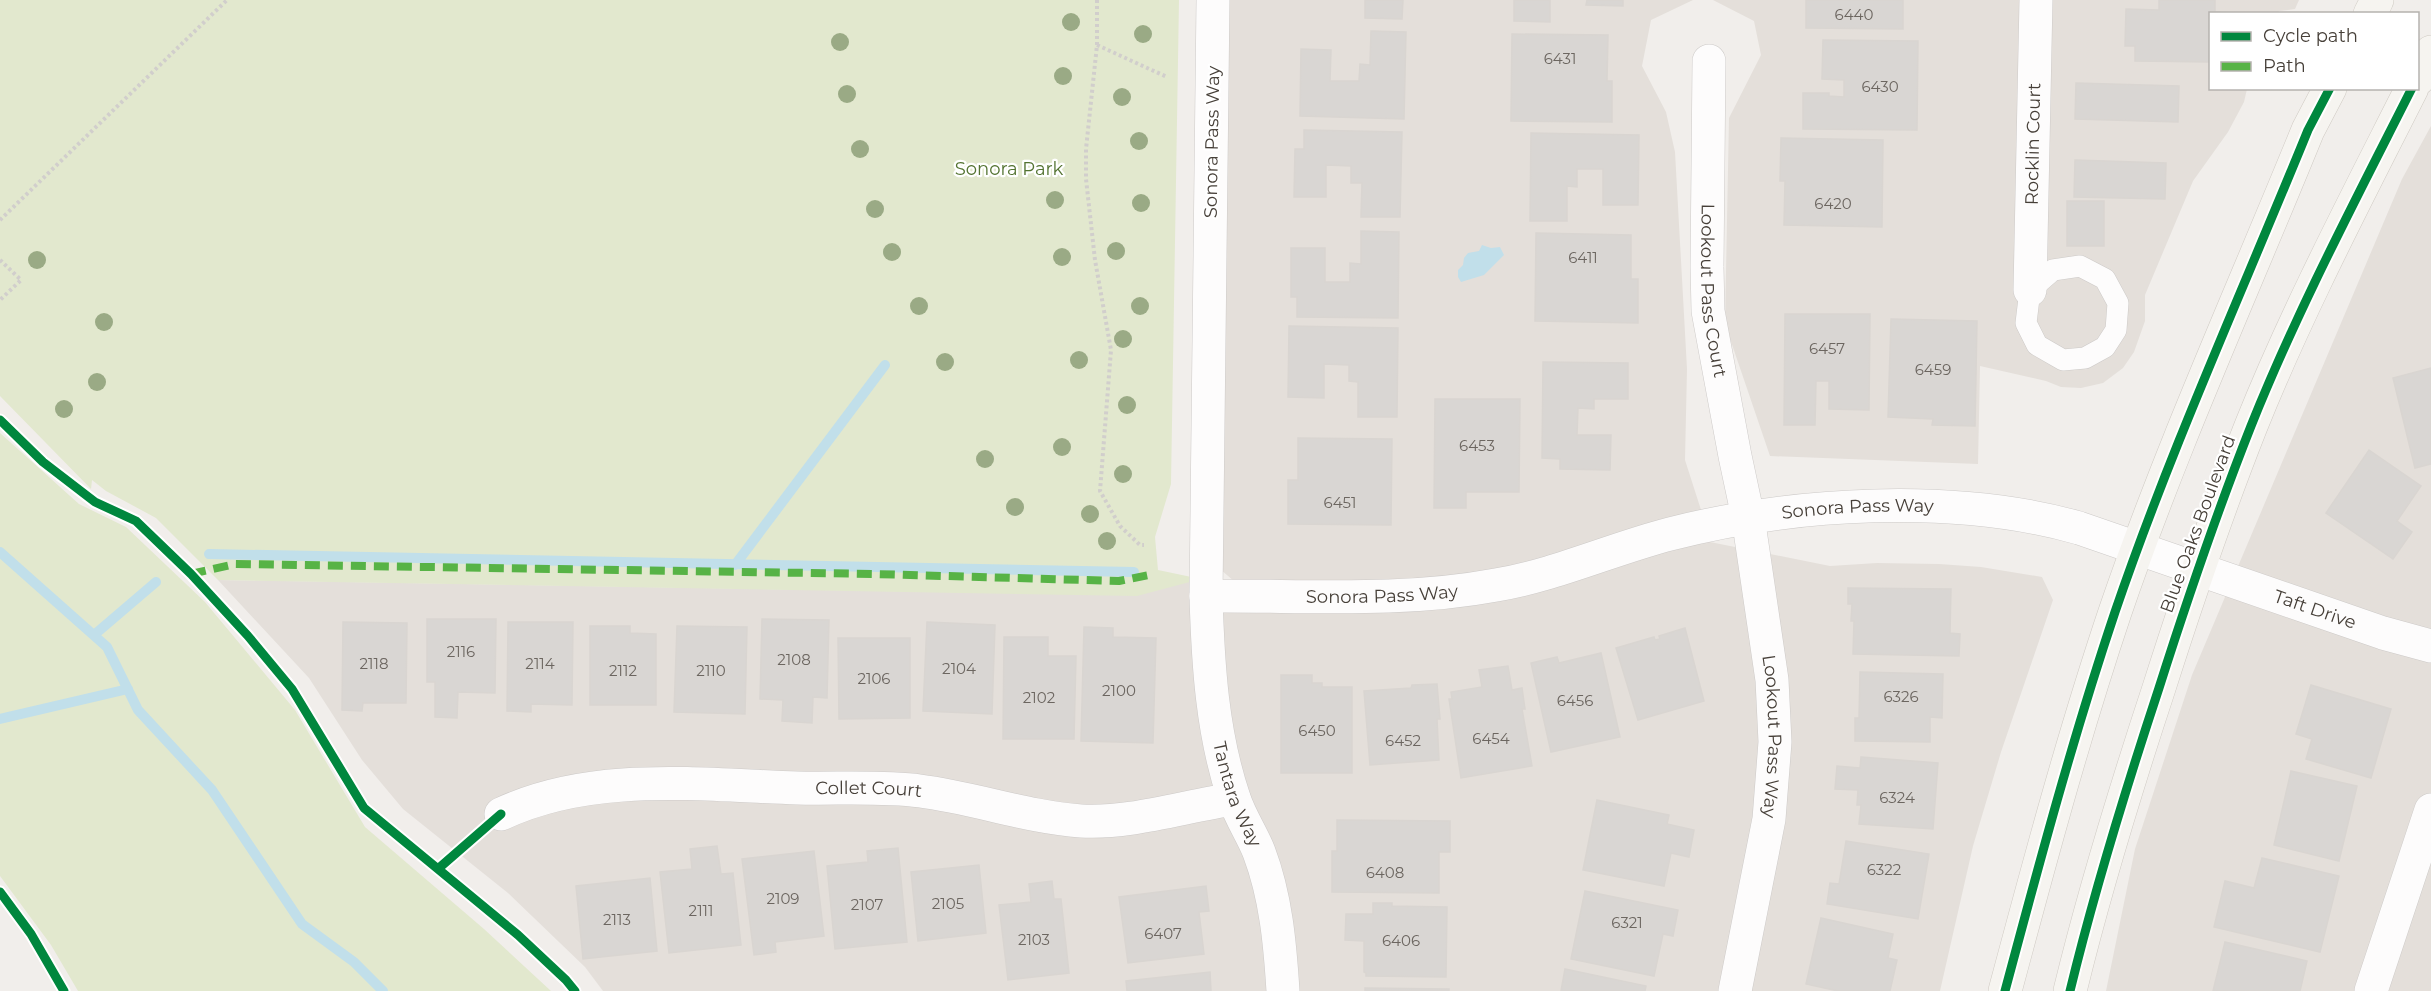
<svg xmlns="http://www.w3.org/2000/svg" width="2431" height="991" font-family="Montserrat,sans-serif">
<style>
.residential{fill:#e4dfda}
.green{fill:#e2e8ce}
.water{fill:#c1dfea}
.lines{fill:none;stroke-linecap:round;stroke-linejoin:round}
.stream{stroke:#c1dfea;stroke-width:10}
.building{fill:#d9d6d3;stroke:#d9d5d1;stroke-width:1.5}
.service-casing{stroke:#cdcac8;stroke-width:22}
.minor-casing{stroke:#cdcac8;stroke-width:34}
.secondary-casing{stroke:#cfcac3;stroke-width:34}
.path{stroke:#d1cecc;stroke-width:4;stroke-dasharray:3 3;stroke-linecap:butt}
.service{stroke:#fdfcfc;stroke-width:21}
.minor{stroke:#fdfcfc;stroke-width:33}
.secondary{stroke:#f6f4f0;stroke-width:33}
.quiet{stroke:#57b346;stroke-width:8;stroke-dasharray:15 8;stroke-linecap:butt}
.cycleway-casing{stroke:#fff;stroke-width:13}
.cycleway{stroke:#00873e;stroke-width:9}
.tree{fill:#9aaa85}
.labels{text-anchor:middle;dominant-baseline:central;stroke-width:4.5;stroke-linejoin:round;paint-order:stroke}
.number-label{font-size:15px;fill:#6c6660}
.street-label{font-size:18px;fill:#463f38;stroke:#fff}
.park-label{font-size:18px;fill:#537331;stroke:#fff}
</style>
<rect width="100%" height="100%" fill="#f1eeeb"/>
<!-- residential -->
<path class="residential" d="M1224,0H1693L1651,20L1642,66L1666,112L1675,152L1687,369L1685,460L1702,513L1621,538L1447,582H1235L1220,569Z
M1713,0H2299L2295,9L2279,11L2278,13L2210,14V88L2247,89L2244,102L2228,132L2193,181L2145,295V321L2134,352L2123,368L2103,383L2081,388L2061,387L2046,381L1980,366L1978,464L1770,456L1725,324L1729,118L1761,55L1754,21Z
M2431,126V991H2106L2135,849L2192,675L2402,179Z
M1700,540L1830,566L1877,563L1939,564L1981,567L2042,577L2053,600L2001,752L1973,846L1940,991H603L585,967L508,893L403,809L362,760L309,678L218,580L1007,593L1201,579L1258,607Z"/>
<!-- green -->
<path class="green" d="M0,0H1179L1171,484L1155,537L1158,570L1201,579L1137,596L218,580L156,518L106,491L92,480L91,489L0,396Z
M0,433L79,504L126,527L205,602L295,710L365,827L484,929L551,991H78L51,945L0,876Z"/>
<!-- water -->
<path class="water" d="M1482,245L1491,248L1500,247L1504,255L1484,275L1461,282L1458,277V270L1463,265L1464,258L1468,253L1479,251Z"/>
<g class="lines">
<!-- stream -->
<path class="stream" d="M0,552L107,647L138,710L212,790L302,924L354,962L383,991
M209,554L1134,572
M735,565L885,365
M94,635L156,582
M0,719L128,689"/>
</g>
<!-- building -->
<path class="building" d="M1365,0H1403L1402,19L1365,18Z
M1514,0H1550V22L1514,21Z
M1587,0H1623V6L1586,5Z
M1806,0H1903V29L1806,28Z
M2159,0H2215V12L2246,14H2210V62L2135,61V46H2125L2126,9L2159,10Z
M1371,31L1406,32L1404,119L1300,116L1301,49L1331,50L1330,81H1359L1360,64L1370,65Z
M1512,34L1608,35L1607,81H1612V122L1511,121Z
M1823,40L1918,41L1917,130L1803,129V93H1829V96L1844,97V80L1822,79Z
M2076,83L2179,86L2178,122L2075,119Z
M1304,130L1402,132L1400,217H1361L1362,183H1351V166L1326,165V197H1294L1295,149H1304Z
M1531,133L1639,135L1638,205H1603V169H1577V187L1567,186V221H1530Z
M1781,138L1883,140L1882,227L1784,225L1785,181H1780Z
M2075,160L2166,163L2165,199L2074,197Z
M2067,201H2104V246H2067Z
M1361,231L1399,232L1398,318L1297,317V297H1291V248H1325V282H1350V263L1361,264Z
M1536,233L1631,235V279H1638V323L1535,321Z
M1785,314H1870L1869,410L1829,409V381H1816L1815,425H1784Z
M1891,319L1977,321L1975,426L1932,425L1933,419L1888,417Z
M1289,326L1398,328L1397,417H1358V382L1349,381V365L1324,364V398L1288,397Z
M1543,362L1628,363V399H1594V409L1578,408L1577,435H1611L1610,470L1560,469V459L1542,458Z
M2431,368V464L2415,468L2393,378Z
M1435,399H1520L1519,492H1466V508H1434Z
M1298,438L1392,439L1391,525L1288,524V480H1298Z
M2369,450L2421,486L2397,521L2412,532L2393,559L2326,513Z
M1848,588L1951,589L1950,633L1960,634L1959,656L1853,654L1854,621H1851L1852,604H1848Z
M427,619H496L495,693L458,692L457,718L435,717V682H427Z
M762,619L829,620L827,698L813,697L812,723L782,721L783,700L760,699Z
M343,622L407,623L406,703H363L362,711L342,710Z
M508,622H573L572,705L531,704V712L507,711Z
M927,622L995,625L992,714L923,711Z
M590,626H630V633L656,634V705H590Z
M677,626L747,627L745,714L674,712Z
M1084,627L1113,628V637L1156,638L1153,743L1081,741Z
M1685,628L1704,701L1638,720L1616,648L1654,637L1655,640L1660,639L1659,636Z
M1004,637H1048V656H1076L1074,739H1003Z
M838,638H910V718L839,719Z
M1601,653L1620,737L1551,752L1531,663L1557,657L1559,663Z
M1508,666L1512,690L1522,688L1525,709H1522L1532,766L1461,778L1449,699H1452L1451,692L1482,687L1479,670Z
M1860,672L1943,674L1942,718L1930,717V742L1855,741V718H1859Z
M1281,675H1312V683H1322V687H1352V773H1281Z
M1437,684L1440,719H1437L1439,760L1370,765L1364,691L1411,688L1412,685Z
M2311,685L2391,709L2371,778L2306,759L2312,739L2296,734Z
M1861,757L1938,763L1933,829L1859,824L1861,805H1857L1858,790L1835,789L1837,766L1860,768Z
M2291,771L2357,786L2339,861L2274,845Z
M1597,800L1669,815L1667,824L1694,830L1689,857L1671,853L1664,886L1583,870Z
M1337,820L1450,821V852H1439V893L1332,892V851H1337Z
M1846,841L1929,854L1918,919L1827,904L1830,883L1839,884Z
M717,846L721,874L733,873L741,945L669,953L660,872L692,869L690,849Z
M898,848L907,942L835,949L827,866L868,862L867,851Z
M814,851L824,936L775,942L776,952L754,955L742,859Z
M2262,858L2339,876L2320,952L2214,927L2225,881L2254,888Z
M979,865L986,933L918,941L911,872Z
M650,878L657,951L583,959L576,886Z
M1052,881L1054,899H1061L1069,973L1008,980L999,905L1031,902L1029,884Z
M1206,886L1209,911L1199,912L1204,954L1128,963L1119,897Z
M1585,891L1678,910L1673,936L1663,934L1654,976L1571,959Z
M1373,903H1392V906L1447,907L1446,977L1366,976V973L1364,972V941L1345,940L1346,914H1373Z
M1821,918L1893,934L1888,958L1897,960L1890,991H1838L1806,984Z
M2225,942L2307,961L2300,991H2213Z
M1565,969L1646,986L1645,991H1561Z
M1210,972L1211,991H1127L1126,981Z
M1365,988L1449,989V991H1365Z"/>
<g class="lines">
<!-- service casing -->
<g class="service-casing">
<path id="service" d="M2080,266L2105,279L2118,303L2116,330L2105,347L2085,358L2063,360L2037,345L2026,323L2030,290L2053,270Z"/>
</g>
<!-- minor casing -->
<g class="minor-casing">
<g id="minor">
<path id="s1" d="M1213,0L1206,596C1303,595 1400,603 1496,585C1556,575 1612,549 1670,534C1794,502 1955,493 2079,528L2383,633L2431,646"/>
<path id="s2" d="M1709,61L1707,267L1708,311L1735,456L1748,517L1772,680L1775,742L1769,819L1735,991"/>
<path id="s3" d="M2030,290L2036,0"/>
<path id="s4" d="M1206,596C1208,664 1212,733 1234,798C1240,817 1252,834 1259,852C1276,897 1280,944 1283,991"/>
<path id="s5" d="M501,814C592,771 700,785 797,788C836,789 883,786 920,791C975,798 1026,817 1081,821C1130,824 1185,806 1234,799"/>
<path d="M2371,991L2431,810"/>
</g>
</g>
<!-- secondary casing -->
<g class="secondary-casing">
<path id="secondary" d="M2370,14L2377,0
M2418,79L2431,52
M2005,991C2039,864 2073,737 2115,612C2171,448 2243,290 2308,130L2330,88
M2070,991C2095,888 2126,788 2159,688C2187,600 2217,512 2251,426C2297,311 2356,199 2412,88"/>
</g>
<!-- path -->
<path class="path" d="M1097,0V45L1086,149V179L1095,260L1111,350L1100,491L1120,526L1140,545H1144
M1097,45L1167,77
M0,220L227,0
M0,260L21,280L0,300"/>
<!-- service -->
<use href="#service" class="service"/>
<!-- minor -->
<use href="#minor" class="minor"/>
<!-- secondary -->
<use href="#secondary" class="secondary"/>
<!-- quiet -->
<path class="quiet" d="M191,574L235,564L875,574L1119,581L1149,575"/>
<!-- cycleway casing -->
<g class="cycleway-casing">
<path id="cycleway" d="M0,420L43,462L95,502L136,521L191,574L248,636L292,689L364,808L518,935L566,980L575,991
M439,868L501,814
M0,892L31,934L64,991
M2005,991C2039,864 2073,737 2115,612C2171,448 2243,290 2308,130L2330,88
M2070,991C2095,888 2126,788 2159,688C2187,600 2217,512 2251,426C2297,311 2356,199 2412,88"/>
</g>
<!-- cycleway -->
<use href="#cycleway" class="cycleway"/>
</g>
<!-- trees -->
<g class="tree">
<circle cx="1071" cy="22" r="9"/>
<circle cx="1143" cy="34" r="9"/>
<circle cx="840" cy="42" r="9"/>
<circle cx="1063" cy="76" r="9"/>
<circle cx="847" cy="94" r="9"/>
<circle cx="1122" cy="97" r="9"/>
<circle cx="1139" cy="141" r="9"/>
<circle cx="860" cy="149" r="9"/>
<circle cx="1055" cy="200" r="9"/>
<circle cx="1141" cy="203" r="9"/>
<circle cx="875" cy="209" r="9"/>
<circle cx="1116" cy="251" r="9"/>
<circle cx="892" cy="252" r="9"/>
<circle cx="1062" cy="257" r="9"/>
<circle cx="37" cy="260" r="9"/>
<circle cx="919" cy="306" r="9"/>
<circle cx="1140" cy="306" r="9"/>
<circle cx="104" cy="322" r="9"/>
<circle cx="1123" cy="339" r="9"/>
<circle cx="1079" cy="360" r="9"/>
<circle cx="945" cy="362" r="9"/>
<circle cx="97" cy="382" r="9"/>
<circle cx="1127" cy="405" r="9"/>
<circle cx="64" cy="409" r="9"/>
<circle cx="1062" cy="447" r="9"/>
<circle cx="985" cy="459" r="9"/>
<circle cx="1123" cy="474" r="9"/>
<circle cx="1015" cy="507" r="9"/>
<circle cx="1090" cy="514" r="9"/>
<circle cx="1107" cy="541" r="9"/>
</g>
<g class="labels">
<!-- number labels -->
<g class="number-label">
<text x="1854" y="14">6440</text>
<text x="1560" y="58">6431</text>
<text x="1880" y="86">6430</text>
<text x="1833" y="203">6420</text>
<text x="1583" y="257">6411</text>
<text x="1827" y="348">6457</text>
<text x="1933" y="369">6459</text>
<text x="1477" y="445">6453</text>
<text x="1340" y="502">6451</text>
<text x="461" y="651">2116</text>
<text x="794" y="659">2108</text>
<text x="374" y="663">2118</text>
<text x="540" y="663">2114</text>
<text x="959" y="668">2104</text>
<text x="623" y="670">2112</text>
<text x="711" y="670">2110</text>
<text x="874" y="678">2106</text>
<text x="1119" y="690">2100</text>
<text x="1901" y="696">6326</text>
<text x="1039" y="697">2102</text>
<text x="1575" y="700">6456</text>
<text x="1317" y="730">6450</text>
<text x="1491" y="738">6454</text>
<text x="1403" y="740">6452</text>
<text x="1897" y="797">6324</text>
<text x="1884" y="869">6322</text>
<text x="1385" y="872">6408</text>
<text x="783" y="898">2109</text>
<text x="948" y="903">2105</text>
<text x="867" y="904">2107</text>
<text x="701" y="910">2111</text>
<text x="617" y="919">2113</text>
<text x="1627" y="922">6321</text>
<text x="1163" y="933">6407</text>
<text x="1034" y="939">2103</text>
<text x="1401" y="940">6406</text>
</g>
<!-- street labels -->
<g class="street-label">
<text transform="translate(1212 142) rotate(-89)">Sonora Pass Way</text>
<text stroke="none"><textPath href="#s3" startOffset="146">Rocklin Court</textPath></text>
<text stroke="none"><textPath href="#s2" startOffset="230">Lookout Pass Court</textPath></text>
<text stroke="none"><textPath href="#s1" startOffset="1258">Sonora Pass Way</textPath></text>
<text transform="translate(2198 524) rotate(-70)">Blue Oaks Boulevard</text>
<text stroke="none"><textPath href="#s1" startOffset="772">Sonora Pass Way</textPath></text>
<text stroke="none"><textPath href="#s1" startOffset="1731">Taft Drive</textPath></text>
<text stroke="none"><textPath href="#s2" startOffset="681">Lookout Pass Way</textPath></text>
<text stroke="none"><textPath href="#s5" startOffset="372">Collet Court</textPath></text>
<text stroke="none"><textPath href="#s4" startOffset="202">Tantara Way</textPath></text>
</g>
<!-- park labels -->
<g class="park-label">
<text x="1009" y="169">Sonora Park</text>
</g>
</g>
<!-- legend -->
<rect x="2209" y="12" width="210" height="78" fill="#ffffff" stroke="#b5b2af" stroke-width="1.5"/>
<rect x="2221" y="32" width="30" height="9" fill="#00873e" stroke="#b5b2af" stroke-width="1.5"/>
<text x="2263" y="42" font-size="18" fill="#463f38">Cycle path</text>
<rect x="2221" y="62" width="30" height="9" fill="#57b346" stroke="#b5b2af" stroke-width="1.5"/>
<text x="2263" y="72" font-size="18" fill="#463f38">Path</text>
</svg>
